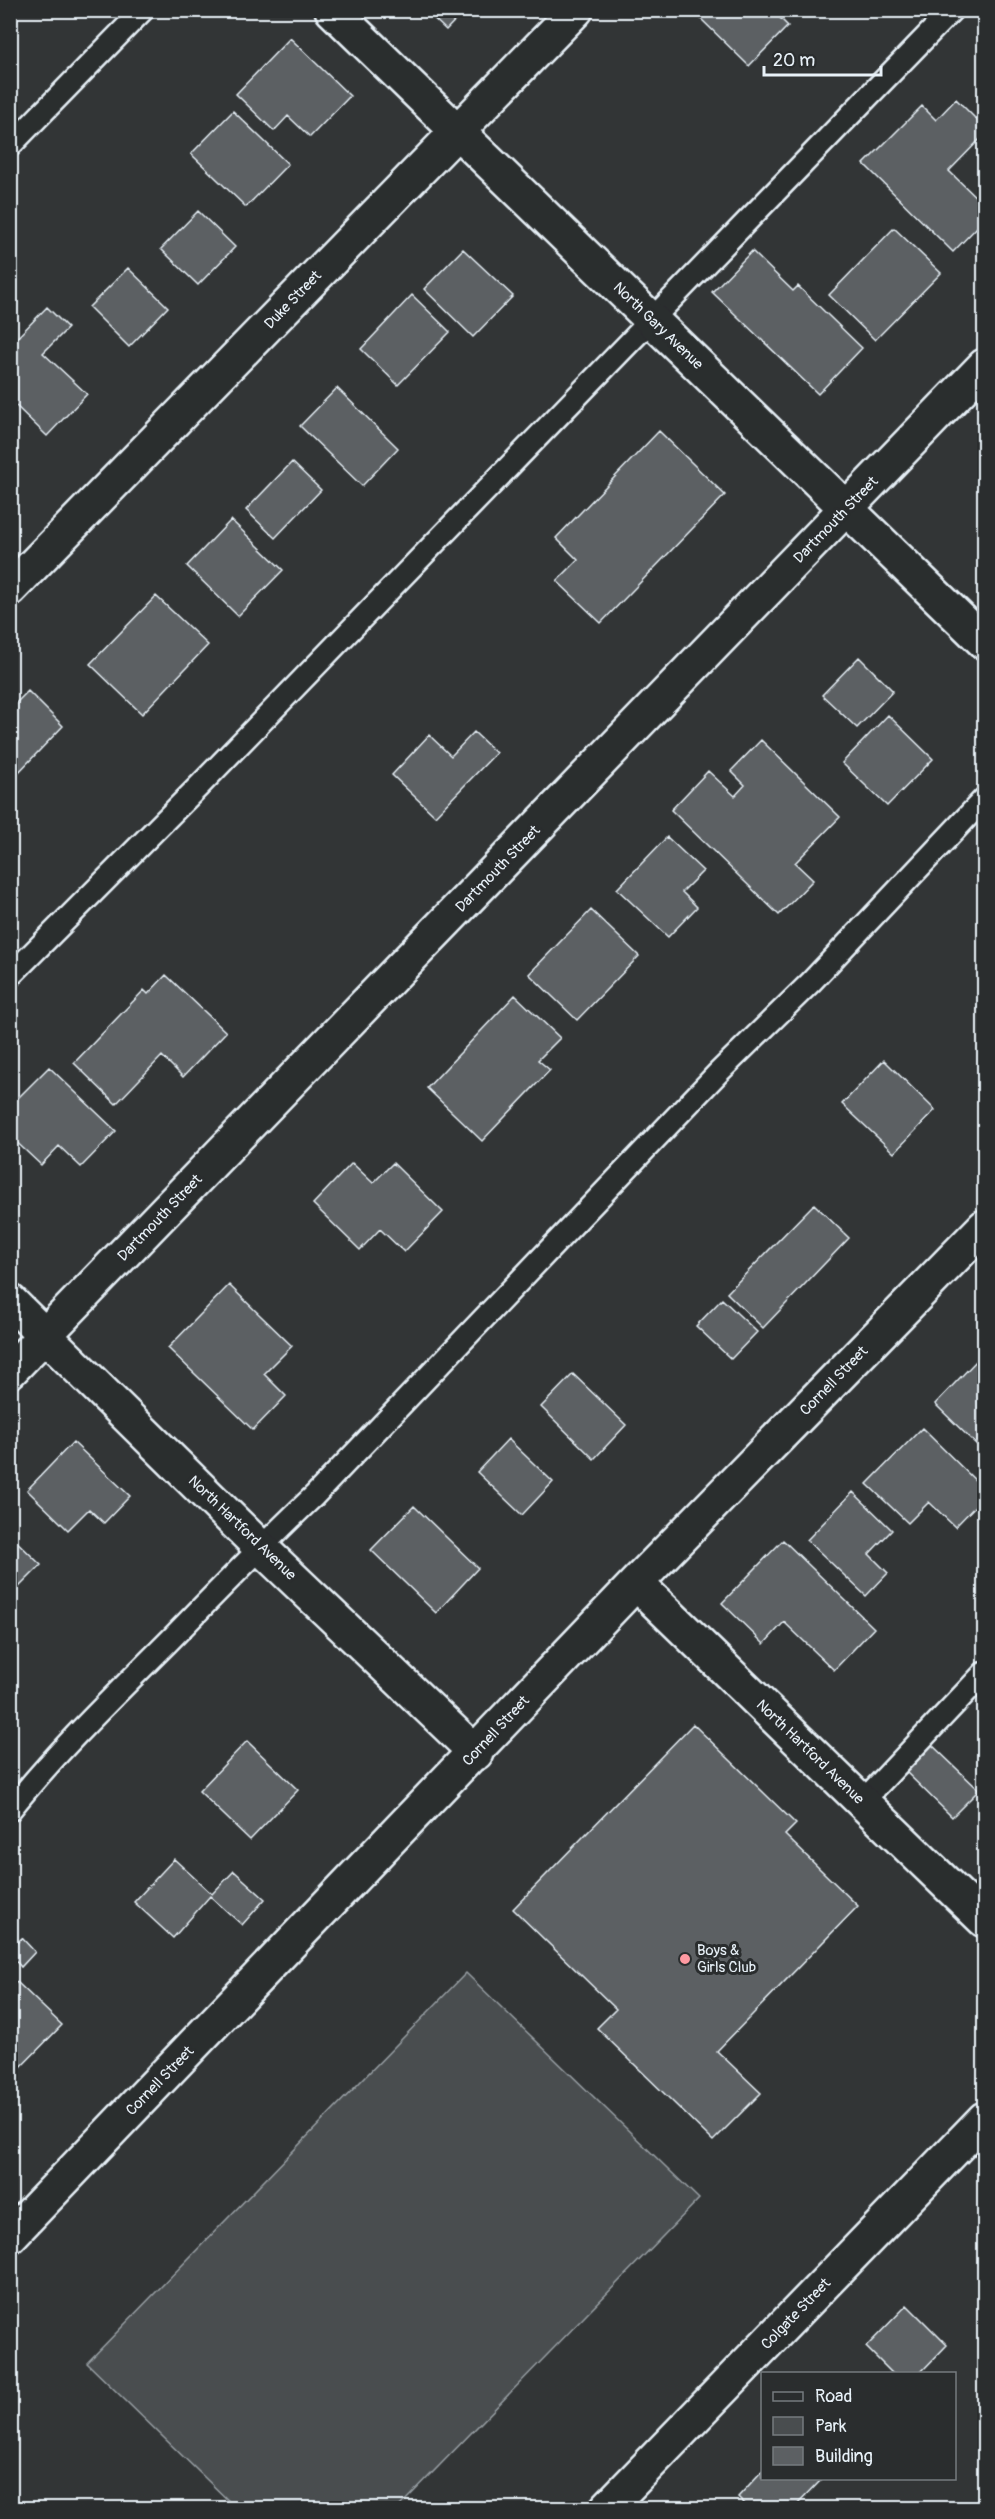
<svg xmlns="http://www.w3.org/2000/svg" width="995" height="2519" font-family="Pangolin,sans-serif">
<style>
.green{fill:#494d4f;stroke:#989fa4;stroke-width:1.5}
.building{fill:#5c6063;stroke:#e8f1f8;stroke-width:1.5}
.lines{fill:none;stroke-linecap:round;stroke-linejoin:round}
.service-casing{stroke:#e8f1f8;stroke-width:26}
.minor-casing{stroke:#e8f1f8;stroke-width:38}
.service{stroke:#2a2d2e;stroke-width:21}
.minor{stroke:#2a2d2e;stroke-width:33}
.poi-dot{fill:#ff9aa2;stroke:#2a2d2e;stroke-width:2}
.labels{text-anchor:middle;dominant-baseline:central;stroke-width:6;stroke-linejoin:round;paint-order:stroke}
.street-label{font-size:15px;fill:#e8f1f8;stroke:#2a2d2e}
.poi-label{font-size:15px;fill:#e8f1f8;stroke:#2a2d2e;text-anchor:start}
</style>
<rect width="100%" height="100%" fill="#323536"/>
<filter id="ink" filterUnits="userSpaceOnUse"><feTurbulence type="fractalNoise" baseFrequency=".0167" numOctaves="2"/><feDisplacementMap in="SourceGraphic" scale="12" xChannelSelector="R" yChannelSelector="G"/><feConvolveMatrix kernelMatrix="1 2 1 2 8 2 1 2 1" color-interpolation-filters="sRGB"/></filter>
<g filter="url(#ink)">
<!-- green -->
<path class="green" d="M466,1973L699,2199L398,2508H236L87,2363Z"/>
<!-- building -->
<path class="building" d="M425,10H465L446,30Z
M703,10H772L788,26L749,66L698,16Z
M290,38L350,96L310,137L288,116L274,131L236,94Z
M956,99L984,127V135L949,171L984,205V220L953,252L864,164L922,106L936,120Z
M233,111L288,164L246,207L191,154Z
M198,211L235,247L198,285L161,249Z
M894,228L941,273L875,340L829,295Z
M463,249L513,296L473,337L424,289Z
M752,251L793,291L798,286L862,348L818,394L712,292Z
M128,268L168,307L129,347L89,307Z
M412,295L450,332L398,385L361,349Z
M47,307L68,328L43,353L87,394L47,436L10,400V345Z
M337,388L398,448L362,486L300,426Z
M659,431L725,495L601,623L557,581L578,560L556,538Z
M292,462L321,490L275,538L246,510Z
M231,520L283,570L238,616L187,566Z
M156,596L208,645L142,714L90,664Z
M859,657L893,691L857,728L822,695Z
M28,691L63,726L14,777L10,774V709Z
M888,715L933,759L887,806L842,763Z
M474,732L496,753L435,816L392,775L429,735L451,756Z
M761,740L840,817L795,863L813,880L779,915L671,810L708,771L735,796L745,785L731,771Z
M667,837L703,871L682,892L697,907L668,937L617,889Z
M591,910L639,956L577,1020L529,974Z
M166,975L226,1032L183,1077L162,1056L116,1104L74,1063L144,990L148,994Z
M515,995L560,1038L538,1060L550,1070L482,1141L427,1088Z
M884,1060L935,1110L894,1153L842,1104Z
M49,1067L116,1131L81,1167L59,1146L41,1165L10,1136V1106Z
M352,1163L373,1183L393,1163L443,1212L404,1252L380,1229L360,1250L313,1204Z
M814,1204L849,1238L763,1328L727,1293Z
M229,1285L292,1346L264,1374L286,1396L253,1430L168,1348Z
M722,1299L757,1332L731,1359L696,1326Z
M978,1359L984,1365V1441L979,1447L935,1404Z
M573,1374L626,1425L594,1459L541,1407Z
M922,1428L984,1489V1497L955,1527L929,1502L908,1523L867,1484Z
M508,1439L553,1482L522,1515L477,1472Z
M73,1442L130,1496L104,1523L89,1509L68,1530L27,1490Z
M853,1492L892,1530L869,1554L888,1573L866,1596L807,1540Z
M414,1506L478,1568L436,1613L371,1550Z
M10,1535L41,1565L10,1596Z
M783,1540L874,1628L834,1670L784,1622L764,1644L722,1603Z
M693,1724L796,1824L785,1835L858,1906L717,2051L761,2093L713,2141L597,2028L616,2009L513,1909Z
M247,1741L298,1790L250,1840L199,1791Z
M931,1744L979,1790L952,1817L905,1771Z
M174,1859L212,1894L234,1871L265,1899L242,1925L210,1896L173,1938L134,1902Z
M22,1938L35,1952L21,1967L10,1954V1949Z
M17,1982L62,2025L10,2078V1988Z
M907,2305L947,2345L919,2374H893L866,2347Z
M762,2471V2478H823L794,2508H749L738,2497Z"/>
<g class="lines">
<!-- service casing -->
<g class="service-casing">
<path id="service" d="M10,146L143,10
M10,976L200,785L952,10
M862,1802L984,1673
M10,1810C58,1750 112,1698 166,1644C215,1594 263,1544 314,1496L718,1073L811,982L984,799"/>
</g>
<!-- minor casing -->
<g class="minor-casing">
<path id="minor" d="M332,10L984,642
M10,589L576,10
M10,1301L260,1547L476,1753
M10,1371L984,366
M636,1583L984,1920
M10,2236L636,1583L984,1227
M607,2508L984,2119"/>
</g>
<!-- service -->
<use href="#service" class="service"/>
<!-- minor -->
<use href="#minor" class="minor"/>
</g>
</g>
<!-- markers -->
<circle class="poi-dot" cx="685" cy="1959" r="6"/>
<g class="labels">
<!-- street labels -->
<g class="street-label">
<text transform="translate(293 300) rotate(-46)">Duke Street</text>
<text transform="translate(658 326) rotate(44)">North Gary Avenue</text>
<text transform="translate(836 520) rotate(-46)">Dartmouth Street</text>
<text transform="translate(498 869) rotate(-46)">Dartmouth Street</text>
<text transform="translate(160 1218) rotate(-46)">Dartmouth Street</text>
<text transform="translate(834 1381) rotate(-46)">Cornell Street</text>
<text transform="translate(242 1528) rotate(44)">North Hartford Avenue</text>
<text transform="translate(496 1731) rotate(-47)">Cornell Street</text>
<text transform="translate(810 1752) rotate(44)">North Hartford Avenue</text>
<text transform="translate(160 2081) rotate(-46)">Cornell Street</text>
<text transform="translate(796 2314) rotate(-46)">Colgate Street</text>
</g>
<!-- poi labels -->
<g class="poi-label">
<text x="697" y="1950">Boys &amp;<tspan x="697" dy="17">Girls Club</tspan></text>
</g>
</g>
<!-- margin -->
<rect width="995" height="2519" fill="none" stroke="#2a2d2e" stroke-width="36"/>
<rect x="18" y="18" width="959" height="2483" fill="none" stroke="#e8f1f8" stroke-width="2" filter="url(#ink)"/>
<!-- legend -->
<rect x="761" y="2372" width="195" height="108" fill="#2a2d2e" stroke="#767b7f" stroke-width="1.5"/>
<rect x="773" y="2392" width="30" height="9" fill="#2a2d2e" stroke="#767b7f" stroke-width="1.5"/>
<text x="815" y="2402" font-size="18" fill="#e8f1f8">Road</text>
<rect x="773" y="2417" width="30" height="18" fill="#494d4f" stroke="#767b7f" stroke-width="1.5"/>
<text x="815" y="2432" font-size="18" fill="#e8f1f8">Park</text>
<rect x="773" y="2447" width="30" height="18" fill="#5c6063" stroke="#767b7f" stroke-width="1.5"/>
<text x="815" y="2462" font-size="18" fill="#e8f1f8">Building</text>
<!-- scale -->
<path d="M764 66v9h117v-9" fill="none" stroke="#e8f1f8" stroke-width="3"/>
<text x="773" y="66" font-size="18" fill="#e8f1f8" stroke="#2a2d2e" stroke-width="4.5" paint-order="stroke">20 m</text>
</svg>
